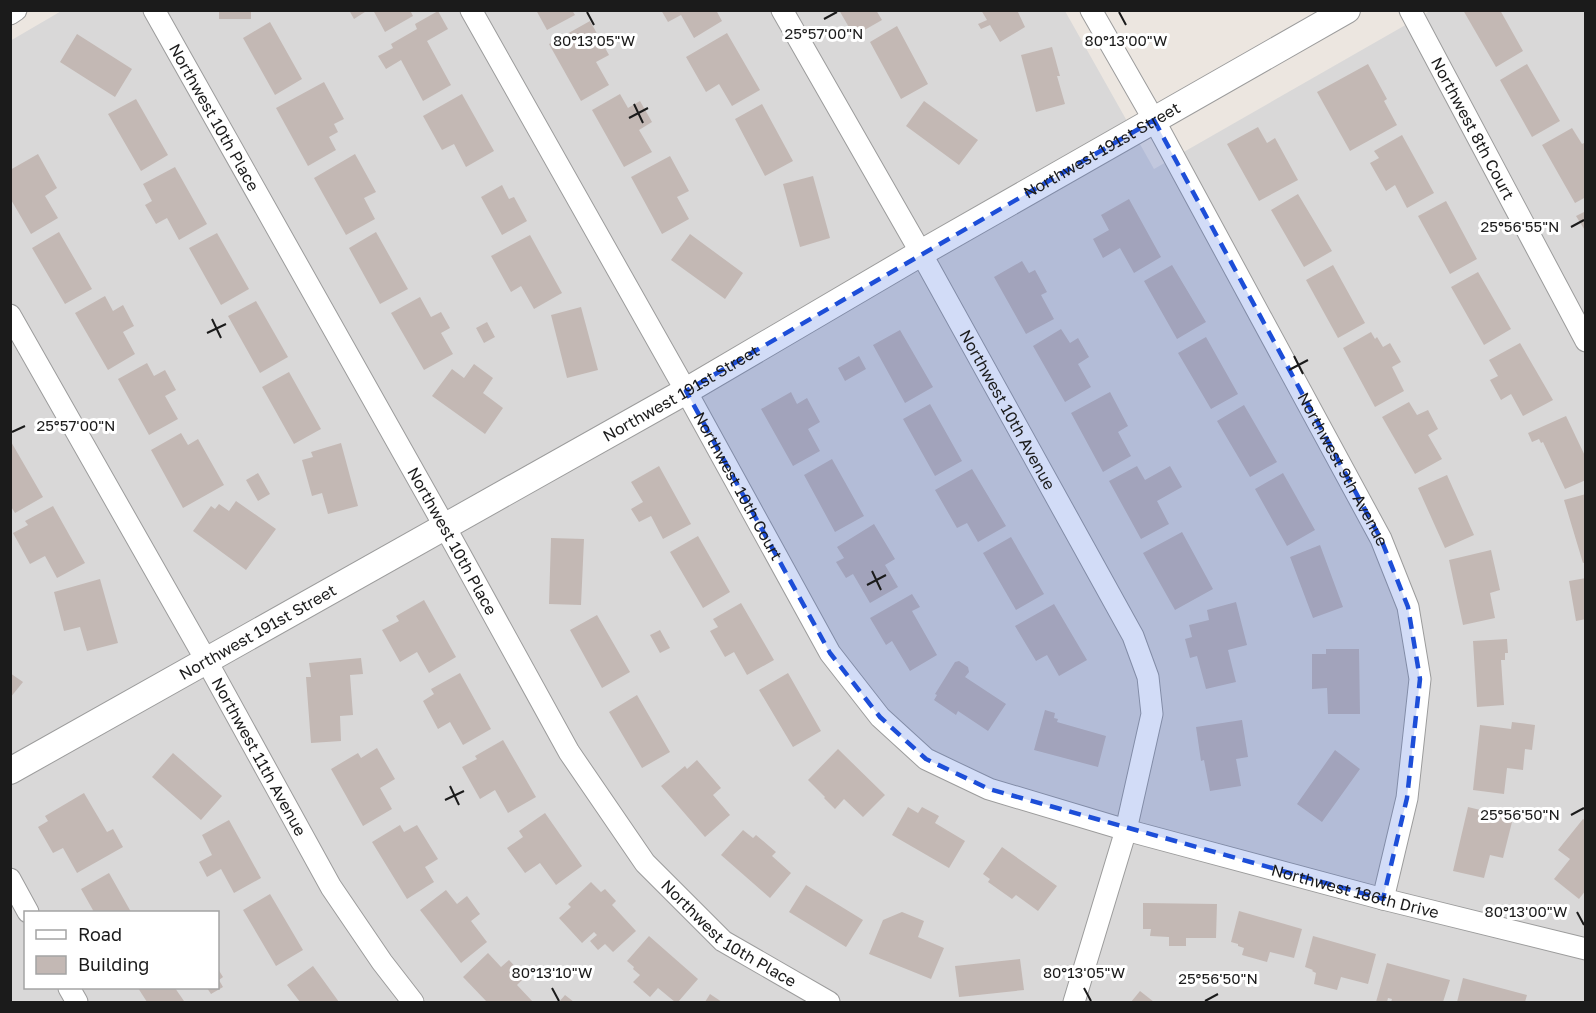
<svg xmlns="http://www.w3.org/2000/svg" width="1596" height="1013" font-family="'Golos Text',sans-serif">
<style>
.residential{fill:#d9d8d8;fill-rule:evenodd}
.building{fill:#c3b8b4}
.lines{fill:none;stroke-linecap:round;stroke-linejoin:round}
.minor-casing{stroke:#9c9c9c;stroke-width:23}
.tertiary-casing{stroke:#9c9c9c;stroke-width:28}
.minor{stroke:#fff;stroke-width:21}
.tertiary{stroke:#fff;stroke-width:26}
.marked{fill:#1d4ed8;fill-opacity:0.2;stroke:#1d4ed8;stroke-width:4.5;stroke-dasharray:12 8;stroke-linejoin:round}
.ticks{fill:none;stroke:#1b1b1b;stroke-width:2}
.labels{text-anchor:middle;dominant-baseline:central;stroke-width:6;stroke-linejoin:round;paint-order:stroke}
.street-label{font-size:16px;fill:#1b1b1b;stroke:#fff}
.ticks-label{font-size:15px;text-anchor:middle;fill:#1b1b1b;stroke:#fff;stroke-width:6;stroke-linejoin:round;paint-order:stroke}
</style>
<rect width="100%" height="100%" fill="#ece6e0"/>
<!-- residential -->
<path class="residential" d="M63,10L1065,11L1154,169L1430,11H1585V1002H11L10,41ZM26,912H218V988H26Z"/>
<!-- building -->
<path class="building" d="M219,10H251V19H219Z
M349,10H368L354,19Z
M373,10H410L413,16L385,32Z
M536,10H572L575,15L547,30Z
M661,10H716L722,21L694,38L681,15L668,22Z
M839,10H876L882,20L854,36Z
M981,10H1017L1025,27L1000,42L990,25L981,29L978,24L987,20Z
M1463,10H1500L1523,51L1496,67Z
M438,11L448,29L427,41L451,85L423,101L401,60L386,69L378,56L393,48L391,44L417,29L415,24Z
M590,21L609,55L596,62L609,85L581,101L549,44Z
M270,22L302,79L275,95L243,38Z
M897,26L928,84L901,99L870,42Z
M727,33L760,90L732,106L719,84L706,92L686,57Z
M77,34L132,69L115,97L60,62Z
M1052,47L1060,76H1057L1065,104L1036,112L1021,55Z
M1368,64L1387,99L1384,101L1397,125L1350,151L1317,92Z
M1527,64L1560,121L1532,137L1500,80Z
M324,82L344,119L334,124L338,132L329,137L336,150L308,166L276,108Z
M462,94L494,151L466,167L454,144L442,150L423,116Z
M620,94L628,108L640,101L652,122L639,130L652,152L624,167L592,110Z
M136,99L168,155L141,171L108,114Z
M924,101L978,140L959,165L906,126Z
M762,104L793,161L765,176L735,119Z
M1258,127L1267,143L1275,138L1298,180L1259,201L1227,144Z
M1572,128L1582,144L1586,142V197L1575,203L1542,145Z
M1402,135L1434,193L1407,208L1395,185L1386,191L1370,163L1379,158L1374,151Z
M38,154L57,188L45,196L58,218L31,234L10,198V170Z
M355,154L376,192L364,198L375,219L346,235L314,178Z
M670,156L689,191L677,197L689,219L662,234L631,177Z
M175,167L207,224L179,240L167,218L156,224L145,205L152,201L143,184Z
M813,176L830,238L800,247L783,184Z
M502,185L509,199L514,197L527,221L502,235L481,197Z
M1298,194L1332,251L1304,267L1271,210Z
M1129,199L1161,257L1134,273L1120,248L1103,258L1093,239L1109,230L1101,215Z
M1446,201L1477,259L1450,274L1418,216Z
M1586,211V232L1576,216Z
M59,232L92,289L65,304L32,248Z
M376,232L408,289L380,304L349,248Z
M217,233L249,289L221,305L189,248Z
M690,234L743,273L725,299L671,260Z
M530,235L562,293L534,309L521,286L511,292L491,256Z
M1022,261L1029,273L1035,270L1047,292L1041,295L1054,319L1026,334L994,277Z
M1172,265L1206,322L1177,339L1144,281Z
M1333,265L1365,323L1338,338L1306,280Z
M1478,272L1511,329L1484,345L1451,287Z
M105,296L113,311L123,305L134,326L123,332L135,354L108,370L75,313Z
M420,297L431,317L441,312L450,328L441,333L453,354L424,370L391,313Z
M256,301L288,357L260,373L228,316Z
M581,307L598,370L567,378L551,315Z
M487,322L495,337L484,343L476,328Z
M1061,329L1070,343L1078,338L1089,357L1078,364L1091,387L1065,402L1033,346Z
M900,330L933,387L905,403L873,345Z
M1371,332L1375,339L1377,337L1383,347L1390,343L1401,362L1392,367L1404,391L1375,407L1343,348Z
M1206,337L1238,394L1211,409L1178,353Z
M1520,343L1553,400L1523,416L1511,394L1501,400L1490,380L1498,376L1489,360Z
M859,356L866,369L845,381L838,368Z
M147,363L154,376L165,370L176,390L165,396L178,419L149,435L118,379Z
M474,364L493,378L483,393L503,408L485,434L432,396L452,369L464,378Z
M289,372L321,429L294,444L262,387Z
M791,392L797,404L807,398L820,422L808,429L820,451L793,466L761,409Z
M1110,392L1128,426L1118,432L1131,456L1103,472L1071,413Z
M1409,402L1417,415L1428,410L1438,429L1428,435L1442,459L1415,474L1382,417Z
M930,404L962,461L935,476L903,419Z
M1244,405L1277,462L1250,477L1217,421Z
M1566,416L1586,458V480L1565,489L1543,442L1541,443L1539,439L1532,442L1528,433Z
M181,433L188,445L198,439L224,485L183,508L151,450Z
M10,440L43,497L15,513L10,505Z
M341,443L358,506L328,514L322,493L312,496L302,460L313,457L311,452Z
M832,459L864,516L835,532L804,475Z
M659,466L691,524L663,539L651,516L639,522L631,509L643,502L631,482Z
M1137,466L1145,480L1170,466L1182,487L1157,501L1169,524L1141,539L1109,481Z
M972,469L1006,526L978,542L967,523L957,528L935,490Z
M258,473L270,494L258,501L246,480Z
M1283,473L1315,530L1287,546L1255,489Z
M1447,475L1474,535L1445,548L1418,488Z
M1586,494V562L1583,563L1564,500Z
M236,501L276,529L246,570L193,531L211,506L215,509L219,504L229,511Z
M53,506L85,563L57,578L45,556L30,564L13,533L28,525L25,521Z
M874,524L895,559L885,565L898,587L870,603L853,574L846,578L836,562L844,558L837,547Z
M1182,532L1213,589L1175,610L1143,553Z
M698,536L730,592L703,608L670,552Z
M1011,537L1044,594L1016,610L983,553Z
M551,538L584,539L581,605L549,604Z
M1320,545L1343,607L1313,618L1290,557Z
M1491,550L1500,590L1490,593L1495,618L1463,625L1449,560Z
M1586,578V619L1576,621L1569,581Z
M100,579L118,643L87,651L80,627L64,631L54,592Z
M912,594L920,607L912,611L937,655L910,671L892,641L886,645L870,618Z
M424,600L456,657L429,673L417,652L400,662L382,630L399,621L396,616Z
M1236,602L1247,645L1228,650L1236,682L1206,689L1197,656L1190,658L1185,639L1192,637L1189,625L1209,620L1207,610Z
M741,603L774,660L747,675L734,652L725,657L710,631L718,627L713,619Z
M1054,604L1087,660L1059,676L1047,655L1036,661L1015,626Z
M597,615L630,672L602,688L570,630Z
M660,630L670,648L660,653L650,635Z
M1507,639L1508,653H1505V660H1501L1504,705L1477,707L1473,641Z
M1326,649H1359L1360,714H1328L1327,688L1312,689V654H1326Z
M361,658L363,674L350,675L353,715L340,716L341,741L311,743L306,677H311L309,663Z
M959,661L968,667L969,672L965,677L1006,704L988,731L958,711L956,715L934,700L937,695L935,694L955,662Z
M10,673L23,682L10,698Z
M460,673L491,729L463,745L450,722L438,729L423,701L434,694L431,689Z
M788,673L821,731L793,747L759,690Z
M637,695L670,752L642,768L609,712Z
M1045,710L1055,713L1054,718L1058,719L1057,722L1106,736L1098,767L1034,750Z
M1242,720L1248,757L1236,759L1241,786L1210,791L1204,760L1201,761L1196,727Z
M1512,722L1535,725L1532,750L1525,749L1523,770L1507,768L1504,794L1473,790L1480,725L1511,729Z
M503,740L536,797L508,813L495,790L480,799L462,767L477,759L475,756Z
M377,748L395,779L380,788L392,809L363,826L331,769L358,753L361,758Z
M838,749L885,795L863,817L844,799L835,809L824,798L825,797L808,780Z
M1335,750L1360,769L1322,822L1297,804Z
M173,753L222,796L201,820L152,777Z
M697,760L721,788L713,795L730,815L705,837L661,786L685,766L687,769Z
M84,793L107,832L113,829L123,847L77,873L63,848L53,853L38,827L48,821L45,816Z
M908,807L918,813L922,807L939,816L935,823L965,841L949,868L892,835Z
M1468,807L1513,818L1503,858L1490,855L1484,878L1453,871Z
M545,813L582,866L556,885L540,863L525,873L507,848L523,837L519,831Z
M1583,819L1586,821V890L1579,899L1554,879L1570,859L1558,850Z
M229,820L261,878L234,893L221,869L207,877L199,862L212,855L202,835Z
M400,825L404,832L417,825L438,859L425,867L434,882L407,899L372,842Z
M743,830L753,838L756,835L776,852L772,856L791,873L770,898L721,855Z
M1002,847L1057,886L1038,911L1016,895L1012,899L988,882L990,879L983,874Z
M109,873L131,912H94L81,889Z
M591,882L601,892L605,889L616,901L612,905L636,931L613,952L605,944L598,950L590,941L597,935L594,932L582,943L559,918L571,907L568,904Z
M806,885L863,920L846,947L789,912Z
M446,890L457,904L467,896L480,914L471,921L487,942L461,963L420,910Z
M270,894L303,950L276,966L243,910Z
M1143,903L1217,904L1216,938H1186V946H1169V937L1150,936L1151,929H1143Z
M1239,911L1302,929L1294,958L1270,952L1267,962L1242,955L1244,948L1238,946V944L1231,942Z
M902,912L924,921L918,937L944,948L931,979L869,954L883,920Z
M649,936L698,979L678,1002H675L658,988L650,997L633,982L640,975L633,969L634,967L627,961Z
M1313,936L1376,954L1368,984L1341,977L1337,990L1314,984L1316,973L1312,971L1313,970L1305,967Z
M488,953L501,967L509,960L525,977L517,985L533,1002H487L463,977Z
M1020,959L1024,990L959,997L955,966Z
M1387,963L1450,980L1443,1002H1391L1392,999L1388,998L1387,1002H1376Z
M313,966L339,1002H300L287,985Z
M218,969L223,977L219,980L223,987L211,994L207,988H218Z
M1463,978L1527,995L1525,1002H1457Z
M138,988H175L184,1001L182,1002H147Z
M1140,991L1154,1002H1131Z
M710,994L722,1002H705Z
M565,995L574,1002H559Z"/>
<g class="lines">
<!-- minor casing -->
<g class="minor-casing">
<g id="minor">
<path id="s1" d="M154,10L445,527L569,752L645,863L723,941L829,1002"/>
<path id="s2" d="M471,10L686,391L830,653L880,717L926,759L989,789L1126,830L1383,899L1586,949"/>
<path id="s3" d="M782,10L921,253L1133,636L1148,677L1152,714L1126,830L1074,1002"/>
<path id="s4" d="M1091,10L1154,120L1381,539L1408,607L1420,679L1407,798L1383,899"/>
<path id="s5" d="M1410,10L1586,341"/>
<path d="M10,14L16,10"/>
<path id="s6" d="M10,315L206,660L331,887L382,962L413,1002"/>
<path d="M10,879L28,912"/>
<path d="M69,988L77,1002"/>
</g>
</g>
<!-- tertiary casing -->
<g class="tertiary-casing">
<g id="tertiary">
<path id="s7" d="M10,771L686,391L921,253L1347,10"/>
</g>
</g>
<!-- minor -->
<use href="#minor" class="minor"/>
<!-- tertiary -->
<use href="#tertiary" class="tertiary"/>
</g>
<!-- marked area -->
<path class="marked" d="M1154,120L1381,539L1408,607L1420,679L1407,798L1383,899L989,789L926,759L880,717L830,653L686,391Z"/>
<!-- ticks -->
<path class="ticks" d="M587,12L594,25M1119,12L1126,25M824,19L837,12M634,104L643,123M629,118L648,108M1571,227L1584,220M212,319L221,338M207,333L226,324M1294,356L1303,374M1289,370L1308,360M12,432L25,426M872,571L881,590M867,585L886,575M450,786L459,805M445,800L464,791M1571,815L1584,808M1577,912L1584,925M552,988L559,1001M1084,988L1091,1001M1205,1001L1218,994"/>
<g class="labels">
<!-- street labels -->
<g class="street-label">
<text stroke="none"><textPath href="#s1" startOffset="123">Northwest 10th Place</textPath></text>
<text stroke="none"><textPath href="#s5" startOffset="134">Northwest 8th Court</textPath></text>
<text stroke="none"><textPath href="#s7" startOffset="1256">Northwest 191st Street</textPath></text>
<text stroke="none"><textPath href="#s7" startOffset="770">Northwest 191st Street</textPath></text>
<text stroke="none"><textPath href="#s3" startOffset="459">Northwest 10th Avenue</textPath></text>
<text stroke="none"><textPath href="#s4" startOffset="524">Northwest 9th Avenue</textPath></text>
<text stroke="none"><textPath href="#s2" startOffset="546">Northwest 10th Court</textPath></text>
<text stroke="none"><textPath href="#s1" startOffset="609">Northwest 10th Place</textPath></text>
<text stroke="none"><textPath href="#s7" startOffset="284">Northwest 191st Street</textPath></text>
<text stroke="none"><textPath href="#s6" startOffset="507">Northwest 11th Avenue</textPath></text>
<text stroke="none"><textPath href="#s2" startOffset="1330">Northwest 186th Drive</textPath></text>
<text stroke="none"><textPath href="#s1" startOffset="1095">Northwest 10th Place</textPath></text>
</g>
</g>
<g class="ticks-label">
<text x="824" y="39">25°57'00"N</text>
<text x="594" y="46">80°13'05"W</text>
<text x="1126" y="46">80°13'00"W</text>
<text x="1520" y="232">25°56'55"N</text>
<text x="76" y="431">25°57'00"N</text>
<text x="1520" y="820">25°56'50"N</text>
<text x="1526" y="917">80°13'00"W</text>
<text x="552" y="978">80°13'10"W</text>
<text x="1084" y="978">80°13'05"W</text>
<text x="1218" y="984">25°56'50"N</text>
</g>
<!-- border -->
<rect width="1596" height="1013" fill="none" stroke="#1b1b1b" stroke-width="24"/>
<!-- legend -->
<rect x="24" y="911" width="195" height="78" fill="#ffffff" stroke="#a4a4a4" stroke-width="1.5"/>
<rect x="36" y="930" width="30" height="9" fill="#ffffff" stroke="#a4a4a4" stroke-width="1.5"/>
<text x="78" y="941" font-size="18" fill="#1b1b1b">Road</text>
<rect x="36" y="956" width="30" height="18" fill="#c3b8b4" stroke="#a4a4a4" stroke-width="1.5"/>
<text x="78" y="971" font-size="18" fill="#1b1b1b">Building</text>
</svg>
